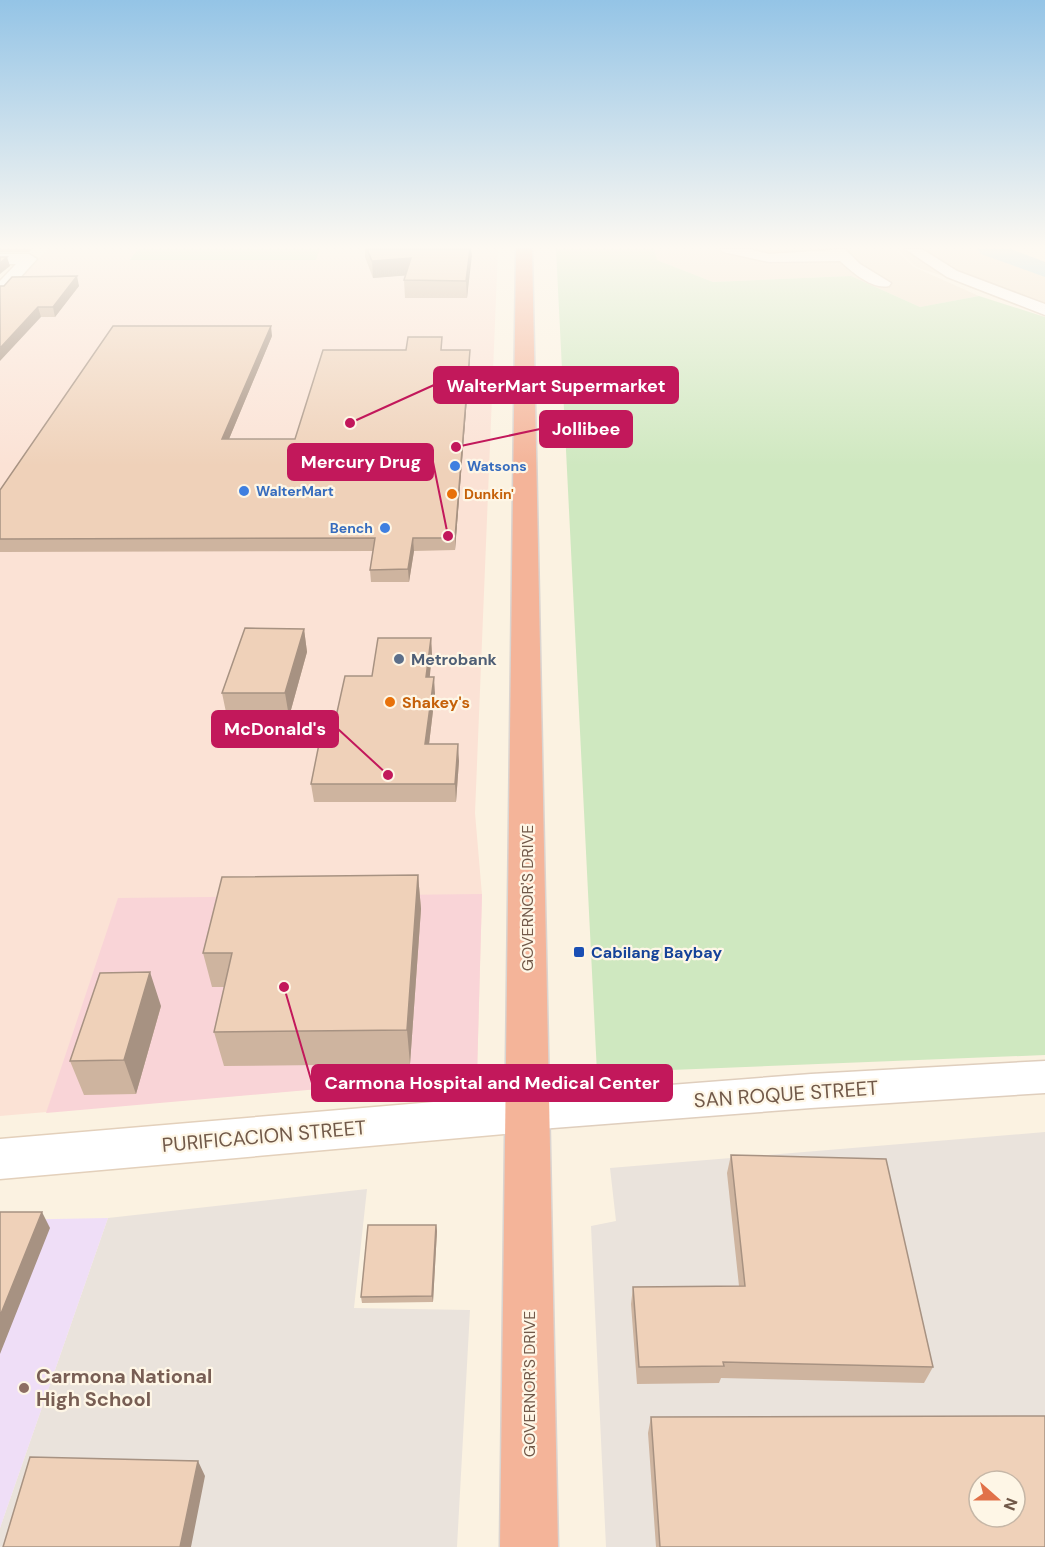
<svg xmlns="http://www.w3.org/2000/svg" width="1045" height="1547" font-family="'DM Sans',sans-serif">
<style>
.residential{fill:#f2e4d0}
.commercial{fill:#fbe2d5}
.industrial{fill:#eae3dc;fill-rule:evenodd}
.education{fill:#efdef7}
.medical{fill:#f9d4d7}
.green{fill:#cfe8c0}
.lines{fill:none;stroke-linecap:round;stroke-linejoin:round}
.river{fill:#b6dbe3;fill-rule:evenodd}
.street-casing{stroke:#dfcebd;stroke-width:3}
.secondary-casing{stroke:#e3d0bb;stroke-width:3}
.highway-casing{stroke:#dad4d0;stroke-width:3}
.street{fill:#fff;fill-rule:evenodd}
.secondary{fill:#fff;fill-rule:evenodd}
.highway{fill:#f4b499;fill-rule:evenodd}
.wall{fill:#ceb49f}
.shaded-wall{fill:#a79282}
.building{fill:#efd1b9;stroke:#a79282;stroke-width:1.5;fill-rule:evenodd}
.shop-dot{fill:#3f7fe0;stroke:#fef6e6;stroke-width:2}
.food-dot{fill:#e8710a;stroke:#fef6e6;stroke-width:2}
.service-dot{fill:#5c6f8a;stroke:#fef6e6;stroke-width:2}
.transit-dot{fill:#1a4fb4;stroke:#fef6e6;stroke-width:2}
.education-dot{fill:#8d6e63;stroke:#fef6e6;stroke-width:2}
.labels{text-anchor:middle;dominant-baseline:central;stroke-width:4.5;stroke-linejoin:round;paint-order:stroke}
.far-shop-label{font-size:14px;font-weight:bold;fill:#366cbe;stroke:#fef6e6;text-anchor:start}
.far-food-label{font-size:14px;font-weight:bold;fill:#c56008;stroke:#fef6e6;text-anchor:start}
.service-label{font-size:16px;font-weight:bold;fill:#4e5e75;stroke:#fef6e6;text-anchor:start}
.food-label{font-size:16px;font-weight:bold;fill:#c56008;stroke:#fef6e6;text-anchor:start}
.street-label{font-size:16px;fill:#715949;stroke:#fef6e6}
.transit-label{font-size:16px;font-weight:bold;fill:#164399;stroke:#fef6e6;text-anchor:start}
.near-street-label{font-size:20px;fill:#715949;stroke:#fef6e6}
.near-education-label{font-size:20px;font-weight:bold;fill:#785e54;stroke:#fef6e6;text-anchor:start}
.leader{fill:none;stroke:#c2185b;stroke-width:2}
.callout-dot{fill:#c2185b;stroke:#fef6e6;stroke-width:2}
.callout{fill:#c2185b;stroke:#c2185b;stroke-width:2}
.callout-label{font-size:18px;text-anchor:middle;font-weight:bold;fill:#fff}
</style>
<rect width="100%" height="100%" fill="#fbf2e1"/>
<!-- residential -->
<path class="residential" d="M654,249H895L914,267L979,296L920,307L851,276L713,282L657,260Z
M897,249H979L1037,267L1045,272V310L916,267Z"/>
<!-- commercial -->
<path class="commercial" d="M48,249H498L475,813L482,895L477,1075L0,1116V301Z"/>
<!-- industrial -->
<path class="industrial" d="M1045,1132V1547H606L591,1226L616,1221L610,1168ZM979,1481H1015V1517H979Z
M367,1189L354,1308L470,1310L457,1547H0V1528L108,1218Z"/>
<!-- education -->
<path class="education" d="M108,1218L0,1528V1220Z"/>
<!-- medical -->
<path class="medical" d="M482,894L477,1075L46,1113L118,898Z"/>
<!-- green -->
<path class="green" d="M138,249H320L316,260H130Z
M556,249H654L657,260L713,282L851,276L920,307L979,296L1045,317V1055L597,1073Z"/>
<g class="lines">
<!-- river -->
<path class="river" d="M977,249H1011L1045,262V277L981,254Z"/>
<!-- street casing -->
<g class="street-casing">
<path id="street" d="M721,249H749L769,254L845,249L860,264L891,283L889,286C872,290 851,271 840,261L769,262L723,252Z
M905,249H922L957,271L1045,304V315L947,277Z
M0,254H29L37,259L6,293L0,295V281L16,264H0Z
M1045,1061V1093L811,1108L527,1130L513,1125L507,1113L513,1101L527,1096L811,1074Z"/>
</g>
<!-- secondary casing -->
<g class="secondary-casing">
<path id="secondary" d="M527,1094L543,1099L549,1113L543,1127L527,1132L0,1179V1139Z"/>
</g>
<!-- highway casing -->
<g class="highway-casing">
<path id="highway" d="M516,249H532L558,1547H500Z"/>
</g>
<!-- street -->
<use href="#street" class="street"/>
<!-- secondary -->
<use href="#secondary" class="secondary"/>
<!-- highway -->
<use href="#highway" class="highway"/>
</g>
<!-- wall -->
<path class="wall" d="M0,249H32L29,252H0Z
M365,249H471L467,298H405L404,280L406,275L373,278L365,257Z
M0,286H79L55,317H41Z
M272,336L229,439H295L442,350H470V360L455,550L414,551L409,582H371L370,570L373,551L0,552V490Z
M304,629L307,652L289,717H227L222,693Z
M431,638L432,655L429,677L435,694L429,744L459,761L456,802H314L311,784L330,744Z
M418,875L421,909L410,1064L224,1066L214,1032L225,987H212L203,953Z
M161,1006L136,1094L84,1095L70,1061Z
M731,1155L933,1367L924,1383L721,1378L719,1383L637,1384L631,1304L633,1287L739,1286L727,1173Z
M436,1225L437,1231L433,1302L362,1303L361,1297Z
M651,1417L1045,1547H656L648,1433Z"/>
<!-- shaded-wall -->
<path class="shaded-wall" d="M470,249H471L472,255L467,298L466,281Z
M7,257L10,266L0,274V263Z
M411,258L412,275L373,278L372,261Z
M77,276L79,286L55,317L53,307Z
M38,307L41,317L0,361V348Z
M271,326L272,336L224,451L222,439Z
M470,350V360L455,550V538Z
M413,538L414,551L409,582L408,569Z
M304,629L307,652L289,717L285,693Z
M431,638L432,655L428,694L426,677Z
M434,677L435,694L427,761L425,744Z
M458,744L459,761L456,802L455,784Z
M418,875L421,909L410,1064L407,1030Z
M150,972L161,1006L136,1094L124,1060Z
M42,1212L50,1228L0,1354V1316Z
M436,1225L437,1231L433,1302L432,1296Z
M198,1461L205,1476L191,1547H180Z"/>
<!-- building -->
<path class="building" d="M367,249H470L466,281L404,280L411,258L372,261Z
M0,257H7L0,263Z
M77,276L53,307H38L0,348V286H4L12,277Z
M113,326H271L222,439H295L323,350H406L408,337H442L441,350H470L455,538H413L408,569L370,570L375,538L0,539V490Z
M245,628L304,629L285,693H222Z
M378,638H431L426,677H434L425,744H458L455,784H311L319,744H330L345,676H372Z
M418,875L407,1030L214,1032L232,953H203L222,877Z
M150,972L124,1060L70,1061L100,973Z
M731,1155L886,1159L933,1367L723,1362L724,1366L639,1367L633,1287L745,1286Z
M0,1212H42L0,1316Z
M368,1225H436L432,1296L361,1297Z
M1045,1416V1547H660L651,1417ZM979,1481H1015V1517H979Z
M30,1457L198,1461L180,1547H3Z"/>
<!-- sky -->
<linearGradient id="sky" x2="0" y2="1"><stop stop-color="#94c4e6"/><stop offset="0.53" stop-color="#fdf9f2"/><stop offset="1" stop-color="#fdf9f2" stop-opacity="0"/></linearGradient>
<rect width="1045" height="466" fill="url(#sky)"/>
<!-- markers -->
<g class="shop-dot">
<circle cx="455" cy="466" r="6"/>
<circle cx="244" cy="491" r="6"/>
<circle cx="385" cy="528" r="6"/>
</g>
<g class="food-dot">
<circle cx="452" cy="494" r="6"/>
<circle cx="390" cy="702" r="6"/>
</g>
<circle class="service-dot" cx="399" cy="659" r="6"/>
<rect class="transit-dot" x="573" y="946" width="12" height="12" rx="3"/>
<circle class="education-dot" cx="24" cy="1388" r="6"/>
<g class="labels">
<!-- far-shop labels -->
<g class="far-shop-label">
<text x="467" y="466">Watsons</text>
<text x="256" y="491">WalterMart</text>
<text x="373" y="528" text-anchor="end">Bench</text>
</g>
<!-- far-food labels -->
<g class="far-food-label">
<text x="464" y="494">Dunkin'</text>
</g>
<!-- service labels -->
<g class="service-label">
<text x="411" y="659">Metrobank</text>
</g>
<!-- food labels -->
<g class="food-label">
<text x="402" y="702">Shakey's</text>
</g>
<!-- street labels -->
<g class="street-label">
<text transform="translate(527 898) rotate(-90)">GOVERNOR'S DRIVE</text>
<text transform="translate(529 1384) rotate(-90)">GOVERNOR'S DRIVE</text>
</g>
<!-- transit labels -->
<g class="transit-label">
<text x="591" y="952">Cabilang Baybay</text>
</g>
<!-- near-street labels -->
<g class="near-street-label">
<text transform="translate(786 1094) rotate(-4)">SAN ROQUE STREET</text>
<text transform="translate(264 1136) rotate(-5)">PURIFICACION STREET</text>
</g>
<!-- near-education labels -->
<g class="near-education-label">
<text x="36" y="1376">Carmona National<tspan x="36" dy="23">High School</tspan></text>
</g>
</g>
<!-- callouts -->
<path class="leader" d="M350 423L434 385M456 447L540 429M448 536L433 462M388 775L338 729M284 987L312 1083"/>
<g class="callout-dot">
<circle cx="350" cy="423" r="6"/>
<circle cx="456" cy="447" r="6"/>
<circle cx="448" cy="536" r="6"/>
<circle cx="388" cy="775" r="6"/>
<circle cx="284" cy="987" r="6"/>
</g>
<g class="callout">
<rect x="434" y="367" width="244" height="36" rx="6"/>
<rect x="540" y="411" width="92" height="36" rx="6"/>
<rect x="288" y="444" width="145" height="36" rx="6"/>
<rect x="212" y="711" width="126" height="36" rx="6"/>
<rect x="312" y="1065" width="360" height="36" rx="6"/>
</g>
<g class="callout-label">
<text x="556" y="392">WalterMart Supermarket</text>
<text x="586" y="435">Jollibee</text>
<text x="361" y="468">Mercury Drug</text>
<text x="275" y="735">McDonald's</text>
<text x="492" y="1089">Carmona Hospital and Medical Center</text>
</g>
<!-- north arrow -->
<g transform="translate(997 1499) rotate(111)"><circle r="28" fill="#fef6e6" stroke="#c6b7a7" stroke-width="1.5"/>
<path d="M0-4.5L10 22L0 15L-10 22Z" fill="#e17149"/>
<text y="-9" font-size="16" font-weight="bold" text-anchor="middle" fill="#715949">N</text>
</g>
</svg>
